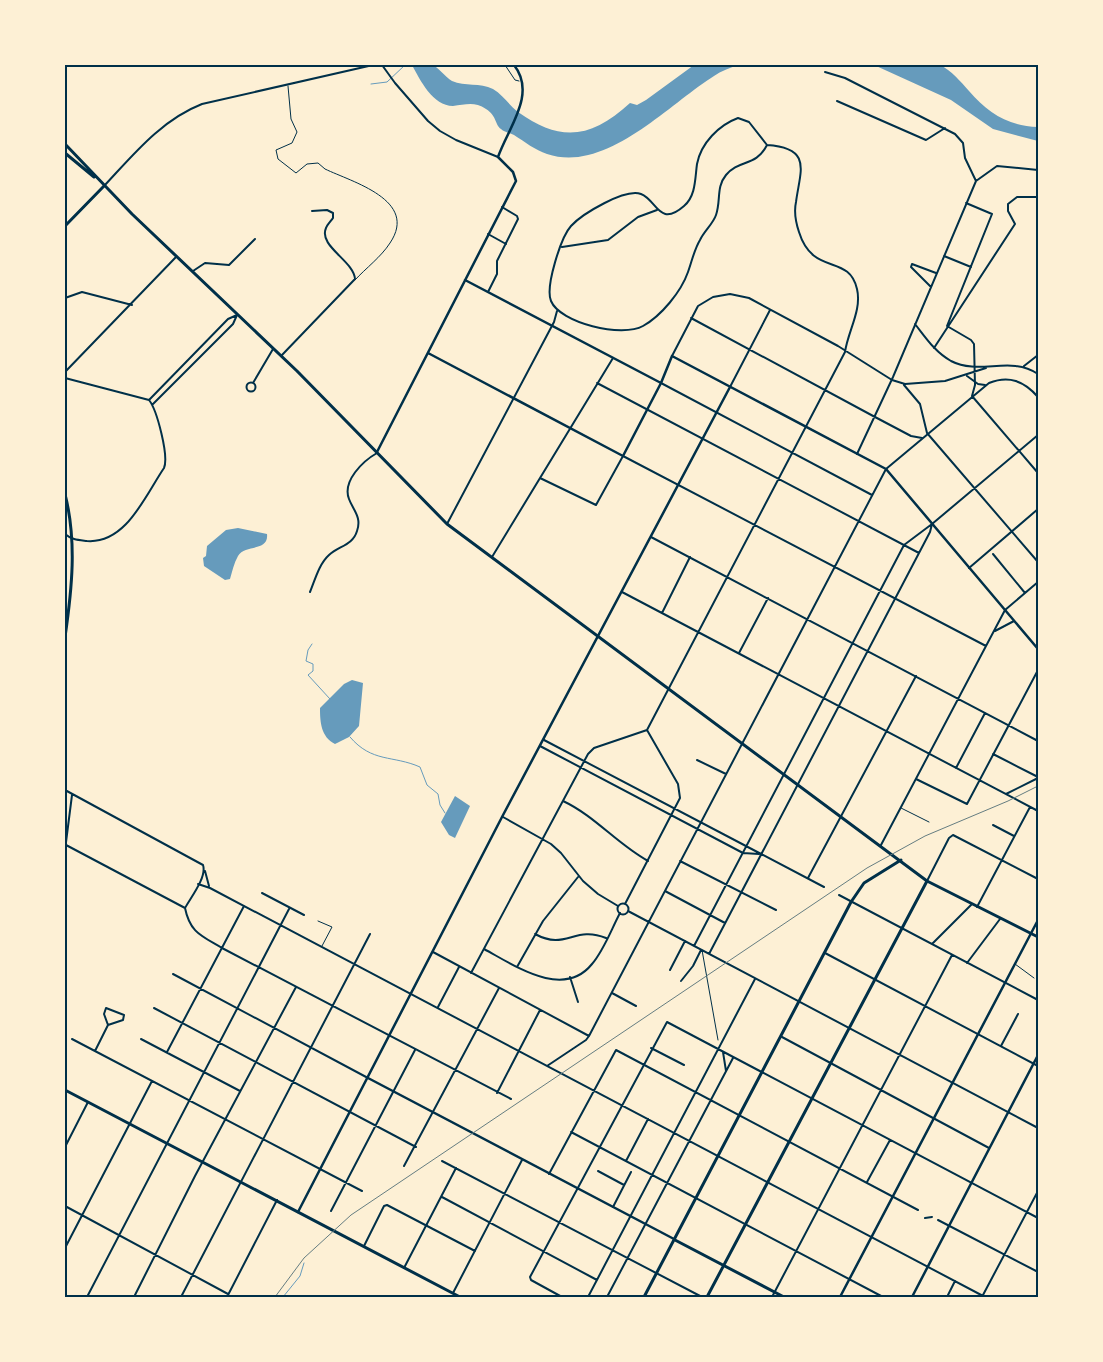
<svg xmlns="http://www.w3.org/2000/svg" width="1103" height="1362" font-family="Manrope,sans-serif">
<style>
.water{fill:#669bbc}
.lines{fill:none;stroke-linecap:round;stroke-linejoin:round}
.stream{stroke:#669bbc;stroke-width:1}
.service{stroke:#003049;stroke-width:1}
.pedestrian{stroke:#003049;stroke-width:1}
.minor{stroke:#003049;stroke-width:2}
.tertiary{stroke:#003049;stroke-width:2.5}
.secondary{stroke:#003049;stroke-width:3}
.primary{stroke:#003049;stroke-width:3}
.rail{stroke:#657d81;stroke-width:1}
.neatline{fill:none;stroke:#003049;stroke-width:2}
</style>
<rect width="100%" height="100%" fill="#fdf0d5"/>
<!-- water -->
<path class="water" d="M412,65C418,65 425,64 431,65C438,66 445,77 452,81C465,87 480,82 493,89C503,95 509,105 518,112C561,143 592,138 630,103L637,105L646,100L694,65H738C730,68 721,71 714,76C669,104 606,174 547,154C535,150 525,142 514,135C510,133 504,132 501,129C495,125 497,116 486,109C474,101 465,105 453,106C433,106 420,80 412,65Z
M874,65C887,65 929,61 940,65C951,70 961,82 969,91C988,113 1008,126 1038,127V141L993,129L951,100Z
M238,528L267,534C269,552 245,544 238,556C234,563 232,572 230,579L225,580L204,566L203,558L206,556L207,546L226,530Z
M352,680L363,683L359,726L349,737L335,744C321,737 320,722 320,708L344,684Z
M455,796L470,806L455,838L449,835L441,822Z"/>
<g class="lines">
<!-- stream -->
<path class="stream" d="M371,84L387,82L405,65
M312,644L308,650L306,661L313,664V671L308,675L330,699
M350,737C372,763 393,755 420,767L427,785L438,794L440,805L445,813
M283,1297L300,1276L304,1263"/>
<!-- service -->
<path class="service" d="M505,65L515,80L519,81
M288,86L291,119L297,132L292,143L276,150L278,159L296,173L307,164L318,163L325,169C352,182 419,200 390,243C381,257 366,268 355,280
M901,808L929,822
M318,921L332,927L322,946
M1015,964L1034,978"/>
<!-- pedestrian -->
<path class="pedestrian" d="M702,950L718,1040"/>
<!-- minor -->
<path class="minor" d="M382,65L395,83L428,121L440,131L456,140L498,157
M825,72L845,78L955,134L963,143L965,158L976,181
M837,101L926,140L945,128
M738,118L749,122L767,145C756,167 739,159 726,175C716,187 721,201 716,215C713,224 704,231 700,240C694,250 692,261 688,272C681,292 661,316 643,326C622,338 560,323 551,301C545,287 561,237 571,226C582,214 625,188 641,194C657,200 659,228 684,206C696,196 695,178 697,164C701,143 719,125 738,118Z
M976,181L997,166L1038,170
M104,186C133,155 161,120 202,104L373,65
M966,203L992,214L947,326L971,340L974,344L975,385L972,396L1038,473
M488,234L506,244
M562,247L608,240L638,217L657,210
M944,256L971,267
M193,271L205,263L229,265L255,239
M931,287L911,267L912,264L936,273
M488,292L497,274V261L518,219L517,216L502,207
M65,298L82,292L132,305
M691,318L875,417L911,436L922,438
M915,324C926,338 935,352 951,361C980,376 1010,355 1038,374
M934,348L1015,224L1008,211V204L1017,197H1038
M282,355L355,279C354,261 318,246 326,228C327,225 331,221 333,218V213L327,210L312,211
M672,356L698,306L713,297L730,294L749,298L838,346L892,380L905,384L945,381L986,368
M1024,366L1038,355
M65,372L176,257
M967,376L978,384L985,385
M65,378L149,400
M246.5 387a4.5 4.5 0 1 1 9 0a4.5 4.5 0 1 1-9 0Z
M253,383L273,349
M597,383L919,553
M661,383L872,495
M904,385L920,404L927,433
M730,387L770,310
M149,400L228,319L237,315
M153,404L233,324L237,315
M927,433L1038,562
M857,454L893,377L976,181
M540,478L596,505L623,456L986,646
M447,524L554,322L557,311
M65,534C72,540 78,540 87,541C126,544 145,496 164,468C169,456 157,410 149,400
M651,537L1038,741
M993,554L1025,593
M492,557L613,358
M969,568L1038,509
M310,592C315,580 319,564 329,555C339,546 353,545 357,531C362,517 353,510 349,499C342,481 363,461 377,453
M622,592L1038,811
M662,613L690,557
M995,631L1014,621
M739,653L768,598
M647,730L845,352C848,331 862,310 857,289C849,253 813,277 799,232C796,223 794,211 796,202C800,171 813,148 767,145
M544,740L824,887
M540,746L743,853L759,854
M993,754L1038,777
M697,760L726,774
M956,768L985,713
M916,779L967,804L1038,670
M65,790L203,865C207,877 191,897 185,908
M1006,794L1038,778
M563,801C595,816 617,844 648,861
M503,817L551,844L561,853L583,881L598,894L618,906
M993,825L1014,836
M66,845L185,908
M881,845L1005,610L1038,582
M65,850L72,795
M680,861L776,910
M205,871L209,886
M808,878L916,676
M927,881L949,838L953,835L1038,879
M198,884L210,888L985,1297
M665,891L725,923
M262,893L304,915
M839,895L1038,1000
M617.5 909a5.5 5.5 0 1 1 11 0a5.5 5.5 0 1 1-11 0Z
M625,904L680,798L678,784L647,730
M977,907L1030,807
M185,908C190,933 202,936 222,948L511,1099
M628,911L1038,1128
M535,934C566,951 574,925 606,938
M932,944L972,904
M694,946L904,545L932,524L1038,435
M484,949C514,965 563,1000 592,964C604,950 611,930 620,913
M433,952L589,1036
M825,953L1038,1066
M709,954L930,532L932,524
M967,963L1000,919
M517,967L543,921L578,877
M670,970L685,941
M471,973L588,754L594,748L647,730
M173,974L368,1078
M570,977L578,1002
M681,981L693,966L701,950
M612,993L636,1006
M438,1007L459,967
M154,1008L416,1147
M782,1037L989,1148
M72,1039L362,1191
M141,1039L240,1091
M1001,1046L1018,1014
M651,1048L684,1065
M95,1051L108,1025L104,1014L106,1008L124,1015L123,1020L108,1025
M167,1052L244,906
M723,1052L726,1071
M547,1066L586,1040L589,1036L886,469L989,383C1009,375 1024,381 1038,397
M497,1093L540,1010
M571,1132L883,1297
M65,1147L88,1102
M442,1161L702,1297
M626,1161L648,1119
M404,1166L499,988
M598,1171L624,1185
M549,1174L616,1050L918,1210
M867,1182L890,1140
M442,1197L597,1280
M65,1206L228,1294
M613,1207L631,1172
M331,1211L415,1050
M925,1218L932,1217
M938,1220L1038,1272
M364,1246L384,1206L387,1205L475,1251
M65,1248L152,1081
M404,1268L456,1168
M453,1293L522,1160
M983,1295L1038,1191
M87,1297L289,909
M134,1297L195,1176L296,987
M181,1297L370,934
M227,1297L277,1200
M562,1297L531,1280L530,1277L667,1022L1038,1218
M588,1297L755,979
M607,1297L733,1058
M772,1297L952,955
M947,1297L955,1281"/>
<!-- tertiary -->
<path class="tertiary" d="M465,280L661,383
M428,353L623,456L661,383L672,356L886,469L1038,649
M377,452L516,181L513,172L498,157C508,128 537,94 514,65
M368,1078L674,1239
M298,1212L502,817L730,387
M840,1297L1038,920
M912,1297L1038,1055"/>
<!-- secondary -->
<path class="secondary" d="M65,226L104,186
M65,494C77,541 72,589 65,637"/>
<!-- primary -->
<path class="primary" d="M65,144L132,214L297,371L447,524L927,881L1038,937
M65,153L94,177
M65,1090L460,1297
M675,1240L784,1297
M644,1297L851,902L864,883L901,860
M707,1297L927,881"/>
<!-- rail -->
<path class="rail" d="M275,1297L304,1258L351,1215L867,868L925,836L1008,801L1038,786"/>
</g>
<!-- border -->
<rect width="1103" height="1362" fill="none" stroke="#fdf0d5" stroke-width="132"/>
<rect x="66" y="66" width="971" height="1230" class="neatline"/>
</svg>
